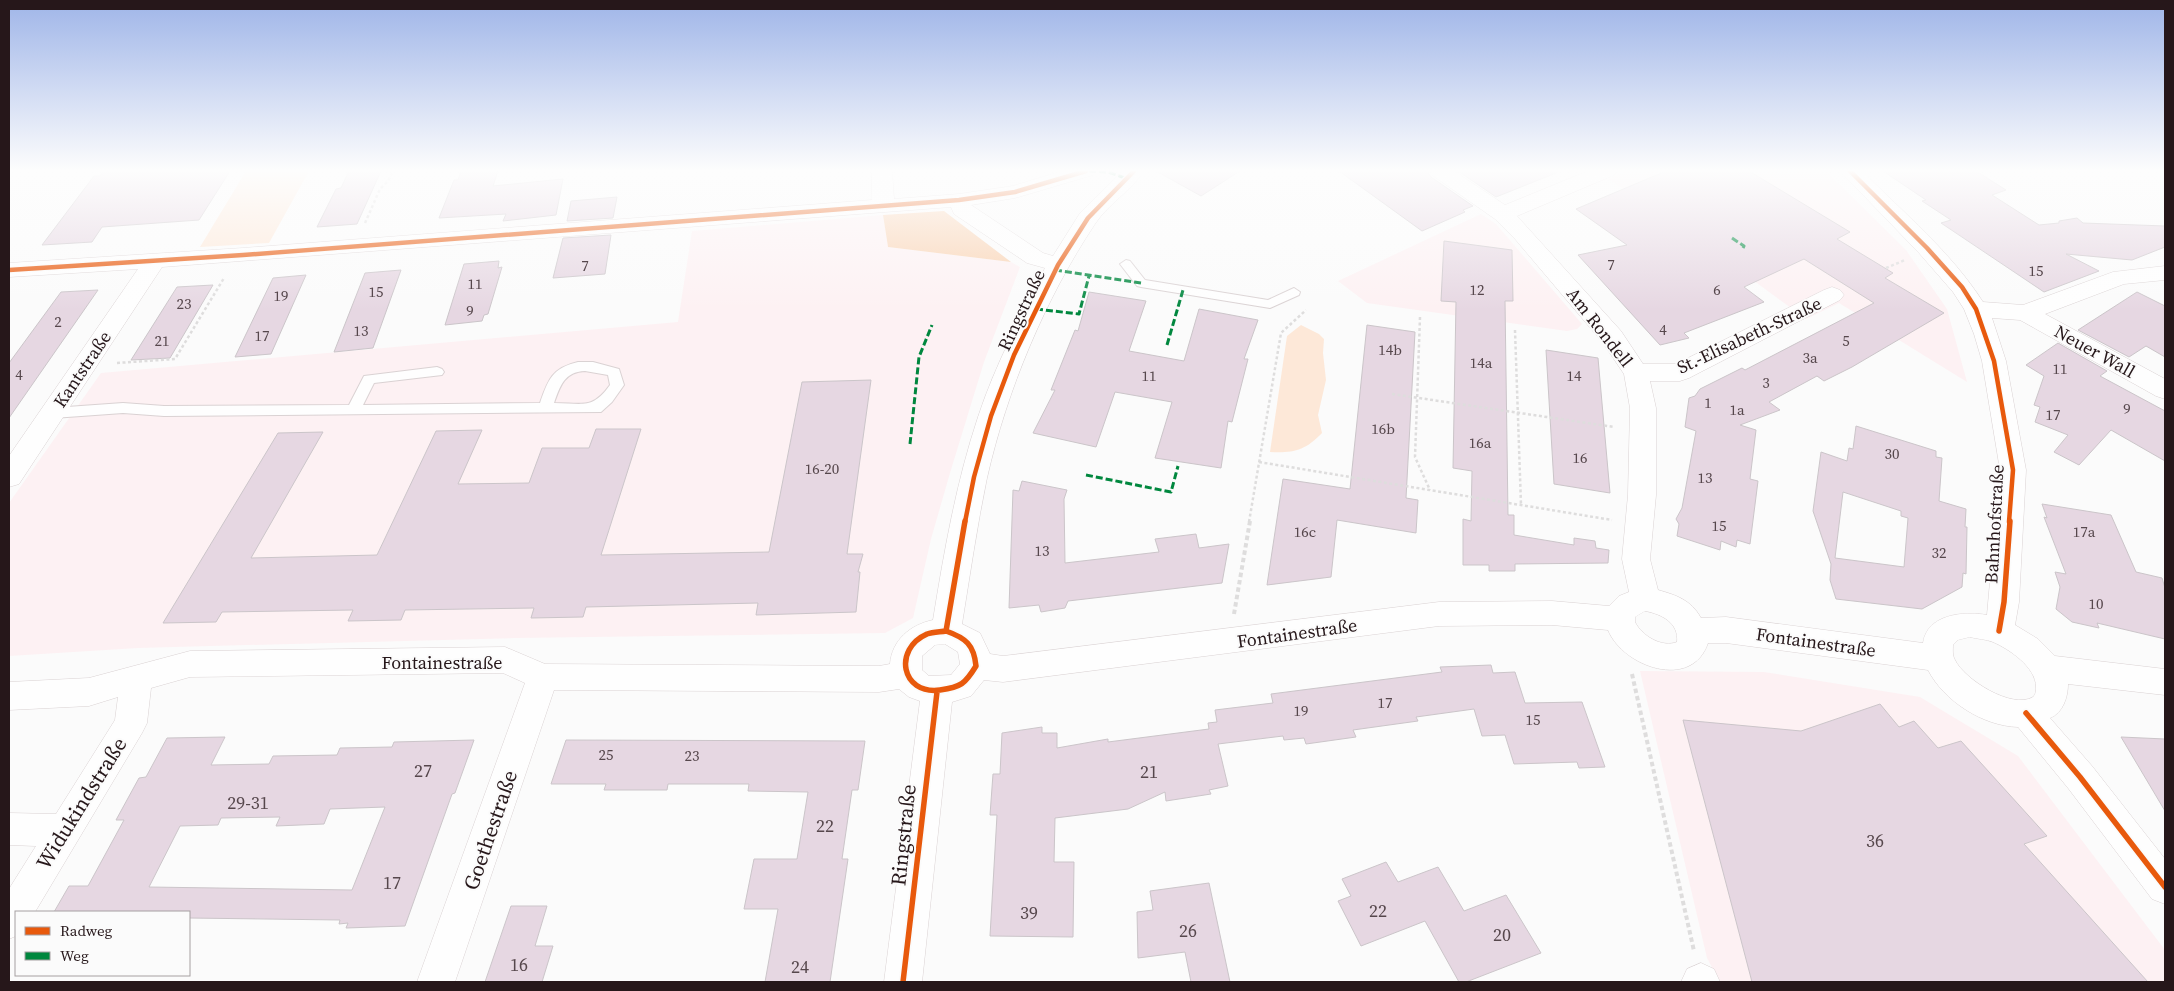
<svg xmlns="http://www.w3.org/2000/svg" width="2174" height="991" font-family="'Source Serif 4',serif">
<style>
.built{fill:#fdf1f3}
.green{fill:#fde8d8}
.forest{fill:#f9d2b2}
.building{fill:#e6d7e2;stroke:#cbc5c9;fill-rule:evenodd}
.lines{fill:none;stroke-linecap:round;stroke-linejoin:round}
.service-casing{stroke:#dad2d3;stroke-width:2}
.minor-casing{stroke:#dad2d3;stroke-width:1}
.path-far1{stroke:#dedddd;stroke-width:2.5;stroke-dasharray:3 2.5;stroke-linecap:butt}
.path{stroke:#dedddd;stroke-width:4;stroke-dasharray:4.5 3;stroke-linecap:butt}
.service{fill:#fefefe;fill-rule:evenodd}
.minor{fill:#fefefe;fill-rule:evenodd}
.quiet{stroke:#00873e;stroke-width:3;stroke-dasharray:7 3;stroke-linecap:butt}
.cycleway-far1-casing{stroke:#fbfbfb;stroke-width:7}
.cycleway-casing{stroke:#fbfbfb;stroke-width:9}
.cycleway-far1{stroke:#e8590c;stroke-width:4.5}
.cycleway{stroke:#e8590c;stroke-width:5.5}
.labels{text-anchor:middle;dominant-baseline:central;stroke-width:4;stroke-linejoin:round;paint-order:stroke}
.number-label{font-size:15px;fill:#56474c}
.street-label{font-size:18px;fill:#26171a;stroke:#fbfbfb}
.near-number-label{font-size:18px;fill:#56474c}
.near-street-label{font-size:21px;fill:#26171a;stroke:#fbfbfb}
</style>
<rect width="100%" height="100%" fill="#fbfbfb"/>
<!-- built -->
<path class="built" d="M1627,171H1826L1906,250L1947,309L1967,382L1839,303L1806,319L1678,225L1608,179Z
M1481,214L1496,224L1582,324L1577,329L1567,331L1367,303L1338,281Z
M883,215L888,247L1011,262L1020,267L984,362L950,473L931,539L913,618L885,633L515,638L138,648L9,656V503L101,373L678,322L692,231Z
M1640,671L1764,672L1920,697L2018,756L2165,950V982H1720L1707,958Z"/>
<!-- green -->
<path class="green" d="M246,171H309L269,243L200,247Z
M1301,325L1319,334L1324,339L1323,353L1326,380L1318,415L1322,433C1305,451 1293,453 1270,452L1287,336Z"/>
<!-- forest -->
<path class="forest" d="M944,211L1011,262L888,247L883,215Z"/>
<!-- building -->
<path class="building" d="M103,171H230L199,220L102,227L92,242L42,245L94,176H100Z
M349,171H381L357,224L317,227L336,189L341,188Z
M461,171H498L493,186L563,179L556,215L503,221L506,214L439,218L454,180H458Z
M1156,171H1240L1201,196Z
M1339,171H1427L1431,177L1473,206L1463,210L1465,212L1422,231Z
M1458,171H1555L1556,173L1496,197Z
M1666,171H1749L1850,232L1837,239L1893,273L1885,278L1944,313L1852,367L1824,381L1817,376L1769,402L1780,410L1740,425L1756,430L1750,479L1758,481L1750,544L1737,540L1736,547L1721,541L1720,550L1677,536L1679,524L1676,519L1682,508L1696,431L1685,427L1689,398L1695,396L1700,389L1742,368L1745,370L1874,303L1804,259L1744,287L1764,302L1684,333L1689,338L1660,345L1578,255L1627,245L1576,209Z
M1883,171H1976L2006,190L1992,195L2039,225L2059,223V221L2077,218L2083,223L2165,226V247L2132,260L2066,254L2099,271L2044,292L1941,223L1951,220L1922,201L1926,200Z
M617,197L613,218L567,221L571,201Z
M611,235L605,274L553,278L563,238Z
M1444,241L1512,250L1513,301H1505L1508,515H1514V535L1574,545V538L1595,541L1596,548L1609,550L1608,563L1515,564V571H1489V565H1463V519L1471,521L1472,471L1453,468L1456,302L1441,301Z
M499,261L498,268L502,267L488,314L484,315L482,321L445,325L464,264Z
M401,270L373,348L334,352L365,273Z
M306,275L271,354L235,357L273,278Z
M213,285L170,358L131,360L177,287Z
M98,290L9,418V363L61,292Z
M1089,292L1146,301L1129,351L1184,361L1199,309L1258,320L1244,359H1248L1232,422L1228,421L1221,468L1155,458L1172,402L1115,392L1096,447L1033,433L1055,390H1051L1075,330L1078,331Z
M2137,292L2165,306V357L2146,346L2129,357L2078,330Z
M1367,325L1415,332L1406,498L1418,500L1416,533L1337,520L1331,577L1267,585L1283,479L1350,489Z
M2058,343L2107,371L2100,376L2165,411V461L2111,430L2079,465L2054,452L2068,435L2035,422L2040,407L2034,405L2044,376L2026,365Z
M1546,350L1598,358L1610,493L1554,484Z
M871,380L847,554H863L858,572H860L856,612L756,615L758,603L586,607L583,617L531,618L534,608L405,610L401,620L348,621L353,610L222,612L216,622L163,623L278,433L323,432L251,558L377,555L436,431L482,430L458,484L529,483L542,448H589L596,429H641L601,555L769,552L802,382Z
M1856,426L1936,451V457L1942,458L1939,501L1966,509L1965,527H1967L1966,574L1963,573L1962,587L1922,609L1836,599L1830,580L1831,564L1813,511L1821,452L1847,461L1849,448L1853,449ZM1843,492L1901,511V516L1908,518L1904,567L1835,558Z
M1022,481L1067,490L1064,499L1065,563L1159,552L1155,539L1196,534L1199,548L1229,544L1222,583L1068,601L1065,608L1041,612L1039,605L1009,608L1013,490L1019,491Z
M2042,504L2111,515L2136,572L2162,578L2165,588V639L2097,623L2099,628L2072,622L2056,609L2060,587L2055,572L2066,574L2044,517L2047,518Z
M1491,665L1493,673L1515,672L1525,703L1582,702L1605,767L1579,768L1577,762L1514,764L1505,735L1482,736L1474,709L1416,717L1418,721L1353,730L1356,737L1306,744L1304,738L1284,740L1283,736L1218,744L1228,786L1209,790L1211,794L1166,801L1165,792L1128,809L1055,818L1054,862H1074L1073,937L990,936L997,815H990L993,774H1000L1002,733L1042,727V733H1057V748L1108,739V742L1209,729L1208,723L1217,722L1215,710L1273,703L1271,694L1442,672L1440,667Z
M1880,704L1899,727L1914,721L1938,748L1961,741L2047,836L2024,844L2148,982H1752L1683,720L1801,731Z
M225,737L211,765L269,764L273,756L337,755L340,748L392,747L394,742L474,740L455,793L452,794L405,926L346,928L348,923L339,924L340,920L189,918V912H54L69,886H88L124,820H116L139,778L146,777L167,738ZM385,807L352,890L149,887L180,826L218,825L221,818L280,817L276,826L324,824L330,809Z
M2121,737L2165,739V811Z
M566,740L865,741L858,790H852L842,859H848L830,982H765L778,909H744L754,859H797L808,792L748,791L749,784H668L667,790H604L606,784H551Z
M1386,862L1398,882L1438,867L1464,911L1506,895L1541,953L1466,982H1459L1425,921L1361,946L1338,901L1351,896L1342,879Z
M1209,883L1230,982H1191L1185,952L1138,958L1137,912L1153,910L1150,891Z
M511,906H547L535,946H553L542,982H485Z"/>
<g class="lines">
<!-- service casing -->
<g class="service-casing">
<path id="service" d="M1126,260L1130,261L1145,280L1268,300L1294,288L1300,292L1299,295L1270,308L1141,287L1137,286L1120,264Z
M578,362H593L619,369L624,385L612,402L601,412L164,416L123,413L53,418L48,417L46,413L48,409L53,408L123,403L164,406L349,405L364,376L437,367L442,369L444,372L442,375L374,383L363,405L540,403C548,380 552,368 578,362ZM585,371L608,375L610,385C592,410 583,403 554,403C560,386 564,372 585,371Z"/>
</g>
<!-- minor casing -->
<g class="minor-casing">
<path id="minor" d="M872,171H892L894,199L959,194L1013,186L1062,171H1096L1093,175L1015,198L971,205L1043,253L1053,256L1080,213L1122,171H1144C1131,191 1108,204 1095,224C1045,299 1007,390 987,478C977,526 970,575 962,624L980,633L990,654L1003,656L1439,602L1552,601L1609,606L1619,596L1629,592L1622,559L1628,495L1630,408L1624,374L1603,343L1515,239L1495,219L1432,175L1429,171H1454L1505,205L1588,171H1617L1614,175L1517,216L1621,331L1643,364H1676L1824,290L1832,287L1840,290L1844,295L1840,300L1689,378L1680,381H1650L1656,408V495L1650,559L1658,590C1676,595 1691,600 1701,618L1726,617L1923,643C1927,614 1964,611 1987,615L2000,470L1982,361L1974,334L1964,309L1953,292L1919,253L1840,171H1862C1904,213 1951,252 1983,302L2023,305L2113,272L2165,266V280L2124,284L2045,314L2165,379V399L2156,396L2020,320L1992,318L2006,361L2026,470L2019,602L2015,625L2038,639L2055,656L2165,669V695L2068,684C2068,697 2063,713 2050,718L2092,766L2165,859V904L2152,899L2068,788L2018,727C1983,726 1944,701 1928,670L1726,643H1708C1692,691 1623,667 1608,630L1552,625L1439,626L1003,682L984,680L971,696L952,702L922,982H884L920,701L909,697L899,689L879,692L554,690L455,982H417L525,683L503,673L190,677L151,688L147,723L142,733L35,912H16V936L9,939V889L36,846L9,845V813L56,814L115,720L118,697L89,706L9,710V682L89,678L190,651L505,647L545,664L879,666L890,664C892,640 910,625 933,620C944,552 956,483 978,417C995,365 1021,317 1045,268L1027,263L954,214L951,207L162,267L19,484L9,487V456L138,269L9,277V263L243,248L872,200ZM1645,611C1662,614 1679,623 1677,642C1662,648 1642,636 1635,622V617ZM1970,637C1977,639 1986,639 1993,642C2009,649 2036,667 2036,687C2036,691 2036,694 2033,697C2012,710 1964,679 1955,660C1952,655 1953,649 1953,645L1958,640ZM945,644L958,652L960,664L951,675L929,676L922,670V656L935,645Z
M1701,963L1714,969L1720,982H1681L1687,969Z"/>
</g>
<!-- path-far1 -->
<path class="path-far1" d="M365,223L380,189L388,181L393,171
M1886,268L1905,260
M1420,317L1415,457L1430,490
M1515,330L1521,505
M117,363L175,359L224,278
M1392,394L1614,427
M1259,462L1612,520
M1249,522L1281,333L1306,310"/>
<!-- path -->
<path class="path" d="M1234,614L1250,521
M1632,674L1694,951"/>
<!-- service -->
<use href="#service" class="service"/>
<!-- minor -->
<use href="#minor" class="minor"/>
<!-- quiet -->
<path class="quiet" d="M1089,171L1108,172L1125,178
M1732,238L1744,246L1743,248
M1055,270L1141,283
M1036,309L1079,314L1089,276
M1167,345L1183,290
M910,444L919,357L932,325
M1086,475L1171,492L1178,466"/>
<!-- cycleway-far1 casing -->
<g class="cycleway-far1-casing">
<path id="cycleway-far1" d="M1850,171L1927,248L1962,287L1976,309L1994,361L2013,470L2009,522
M9,270L243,255L959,200L1015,192L1086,171
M965,522L974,477L991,416L1014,355L1058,265L1088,218L1134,171"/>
</g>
<!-- cycleway casing -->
<g class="cycleway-casing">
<path id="cycleway" d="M946,631L965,521
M946,631C966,638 974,645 976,666C965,684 961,687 940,690C901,695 893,649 927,634C933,632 940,632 946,631Z
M1999,631L2004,602L2010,521
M2026,713L2080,777L2165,887
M903,982L937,692"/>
</g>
<!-- cycleway-far1 -->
<use href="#cycleway-far1" class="cycleway-far1"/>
<!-- cycleway -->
<use href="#cycleway" class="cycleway"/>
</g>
<!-- sky -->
<linearGradient id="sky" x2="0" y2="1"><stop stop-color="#9fb5e8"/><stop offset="0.55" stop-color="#fdfdfd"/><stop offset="1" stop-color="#fdfdfd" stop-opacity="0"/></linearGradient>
<rect width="2174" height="310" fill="url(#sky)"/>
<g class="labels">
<!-- number labels -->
<g class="number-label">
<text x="1611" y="264">7</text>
<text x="585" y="265">7</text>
<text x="2036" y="270">15</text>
<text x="475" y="283">11</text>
<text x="1477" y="289">12</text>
<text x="1717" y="289">6</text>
<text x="376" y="291">15</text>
<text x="281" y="295">19</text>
<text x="184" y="303">23</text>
<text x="470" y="310">9</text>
<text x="58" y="321">2</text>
<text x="1663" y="329">4</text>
<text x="361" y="330">13</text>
<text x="262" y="335">17</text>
<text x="162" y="340">21</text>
<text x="1846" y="340">5</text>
<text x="1390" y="349">14b</text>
<text x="1810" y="357">3a</text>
<text x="1481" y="362">14a</text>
<text x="2060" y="368">11</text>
<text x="19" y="374">4</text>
<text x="1149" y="375">11</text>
<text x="1574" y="375">14</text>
<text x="1766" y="382">3</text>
<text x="1708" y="402">1</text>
<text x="2127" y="408">9</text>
<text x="1737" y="409">1a</text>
<text x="2053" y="414">17</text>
<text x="1383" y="428">16b</text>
<text x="1480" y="442">16a</text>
<text x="1892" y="453">30</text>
<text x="1580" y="457">16</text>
<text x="822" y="468">16-20</text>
<text x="1705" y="477">13</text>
<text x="1719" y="525">15</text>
<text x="1305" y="531">16c</text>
<text x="2084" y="531">17a</text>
<text x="1042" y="550">13</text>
<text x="1939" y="552">32</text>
<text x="2096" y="603">10</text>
<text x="1385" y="702">17</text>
<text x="1301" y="710">19</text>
<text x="1533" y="719">15</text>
<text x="606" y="754">25</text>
<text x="692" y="755">23</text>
</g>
<!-- street labels -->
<g class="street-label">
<text transform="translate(1021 310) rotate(-65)">Ringstraße</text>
<text transform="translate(1600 327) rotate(52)">Am Rondell</text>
<text transform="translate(1749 335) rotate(-25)">St.-Elisabeth-Straße</text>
<text transform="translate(2095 351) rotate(29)">Neuer Wall</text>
<text transform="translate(82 369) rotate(-56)">Kantstraße</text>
<text transform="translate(1994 524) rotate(-87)">Bahnhofstraße</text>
<text transform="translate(1297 633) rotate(-8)">Fontainestraße</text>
<text transform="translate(1816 642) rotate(8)">Fontainestraße</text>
<text x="442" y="662">Fontainestraße</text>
</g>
<!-- near-number labels -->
<g class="near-number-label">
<text x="423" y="770">27</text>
<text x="1149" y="771">21</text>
<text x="248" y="802">29-31</text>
<text x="825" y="825">22</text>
<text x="1875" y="840">36</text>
<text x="392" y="882">17</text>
<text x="1378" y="910">22</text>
<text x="1029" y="912">39</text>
<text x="1188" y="930">26</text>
<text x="1502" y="934">20</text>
<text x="519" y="964">16</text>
<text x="800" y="966">24</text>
</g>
<!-- near-street labels -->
<g class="near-street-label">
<text transform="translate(81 803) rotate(-58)">Widukindstraße</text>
<text transform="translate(490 830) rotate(-71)">Goethestraße</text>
<text transform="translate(903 835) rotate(-84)">Ringstraße</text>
</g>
</g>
<!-- border -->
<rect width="2174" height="991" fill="none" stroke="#26171a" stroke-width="20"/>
<!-- legend -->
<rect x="15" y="911" width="175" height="65" fill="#fbfbfb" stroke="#a6a0a1"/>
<rect x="25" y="927" width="25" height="8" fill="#e8590c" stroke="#a6a0a1"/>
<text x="60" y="936" font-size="15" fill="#26171a">Radweg</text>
<rect x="25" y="952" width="25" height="8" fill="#00873e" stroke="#a6a0a1"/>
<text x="60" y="961" font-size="15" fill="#26171a">Weg</text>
</svg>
